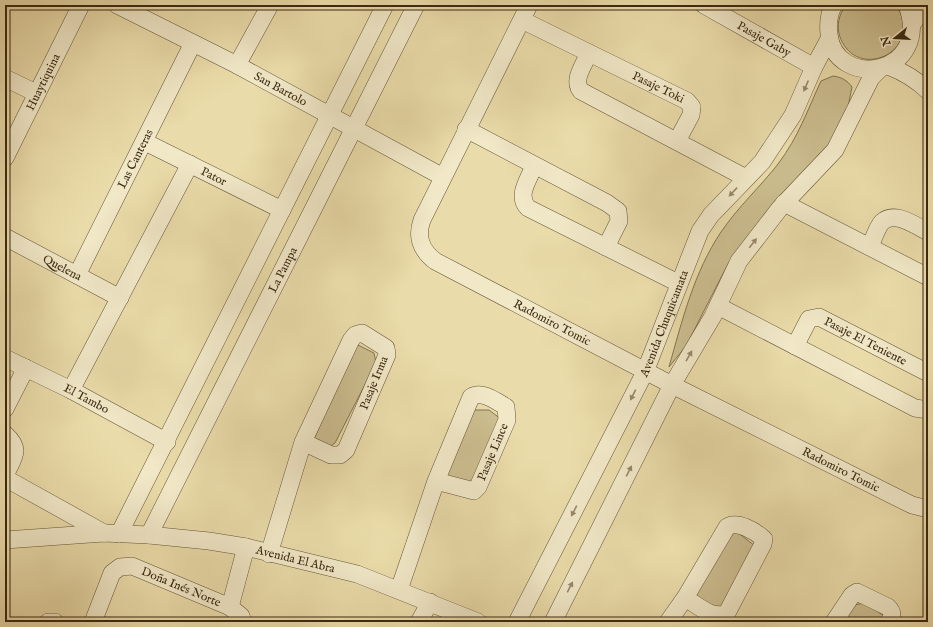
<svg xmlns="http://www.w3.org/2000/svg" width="933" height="627" font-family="'IM FELL English',serif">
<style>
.green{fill:#ccbe90;stroke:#837450}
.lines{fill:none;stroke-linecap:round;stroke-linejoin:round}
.minor-casing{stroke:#665637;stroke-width:18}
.minor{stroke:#f1e8c8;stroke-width:17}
.oneway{fill:#96886c}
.labels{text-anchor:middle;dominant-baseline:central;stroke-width:4;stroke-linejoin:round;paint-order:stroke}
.street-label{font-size:12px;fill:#3a2911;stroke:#f1e8c8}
</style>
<rect width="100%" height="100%" fill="#eadcaa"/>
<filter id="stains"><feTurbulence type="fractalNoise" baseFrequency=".005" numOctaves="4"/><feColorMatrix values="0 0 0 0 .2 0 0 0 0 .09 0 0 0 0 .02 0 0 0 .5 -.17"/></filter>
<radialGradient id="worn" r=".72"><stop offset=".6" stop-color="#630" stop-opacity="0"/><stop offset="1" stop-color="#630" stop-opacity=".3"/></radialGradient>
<!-- green -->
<path class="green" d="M846,5H896C926,51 857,83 840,37C836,26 839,14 846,5Z
M833,76C841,77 847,80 852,87L848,107L826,151L729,262L686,346L669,367C682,321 694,272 721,232C738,207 760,187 778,164C799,136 807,111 821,81Z
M356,344L374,353L376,363L335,443L327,449L314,439Z
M472,410H489L501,419L475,479L464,485L446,476Z
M737,532L755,546L721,607L713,610L695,597L727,537Z
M865,603L884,616L881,622H843L853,605Z"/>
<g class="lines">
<!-- minor casing -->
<g class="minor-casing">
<g id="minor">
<path id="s1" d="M117,5L237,65L443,177"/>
<path id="s2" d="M529,5L422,220C416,237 421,250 435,261L672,385L912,505L928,509"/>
<path id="s3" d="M704,5L814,67"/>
<path d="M834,5C828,14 828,24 829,34C835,91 933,76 907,5"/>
<path id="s4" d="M522,20L687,101L692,107L691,115L677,141"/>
<path d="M913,23L921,12L928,7"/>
<path d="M589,53C584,65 572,80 581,91L746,178"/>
<path d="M237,65L270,5"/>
<path d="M888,66C904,72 916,79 928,91"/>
<path d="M5,78L36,93"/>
<path d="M466,129L607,203L618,211L619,221L606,247"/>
<path id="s5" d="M145,142L282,210"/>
<path id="s6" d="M5,158L81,5"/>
<path d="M534,166C529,179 516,196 528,208L678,283"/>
<path d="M784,203L928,277"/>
<path id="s7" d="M5,237L120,298"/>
<path d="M870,247C873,240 877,227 882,222C895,210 916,226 928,232"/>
<path id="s8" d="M77,275L193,43"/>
<path d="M718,306L915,408L928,410"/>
<path id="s9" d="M795,346L809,319L819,317L928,373"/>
<path id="s10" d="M5,358L71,390L167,442"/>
<path d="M71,390L190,164"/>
<path d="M5,409L26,368"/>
<path d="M5,434C22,449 14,457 5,475"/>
<path d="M5,478L104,533"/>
<path d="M119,534L385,5"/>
<path id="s11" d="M149,535L416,5"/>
<path id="s12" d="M5,540L104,533L149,535L209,541L246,547L357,574L478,622"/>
<path d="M269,554L303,442L351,340L355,335L362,333L386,348L387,355L346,450L340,455H331L303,442"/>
<path d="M399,590L436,481L471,397C482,390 496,401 506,407L507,420L478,487L474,491L436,481"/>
<path d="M230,607L246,547"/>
<path d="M48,622H55"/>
<path id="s13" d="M93,622L112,573L120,567L132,566L230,607L241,616L243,622"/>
<path d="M419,622L430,602"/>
<path id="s14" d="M517,622L645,372L700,231L711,215L762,162L793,115L814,67L829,39"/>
<path d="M553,622L672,385L713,316L739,261L780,208L835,150L871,78L880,69"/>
<path d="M668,622L685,598L727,527C737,520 755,531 764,539L763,544L727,613C712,620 698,605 685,598"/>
<path d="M834,622L852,595L857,592L888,607C893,612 893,616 889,622"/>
</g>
</g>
<!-- minor -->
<use href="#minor" class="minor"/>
</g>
<!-- one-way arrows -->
<defs><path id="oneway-solid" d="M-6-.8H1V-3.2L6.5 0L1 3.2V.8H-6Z"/></defs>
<g class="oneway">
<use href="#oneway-solid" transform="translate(806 86) rotate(113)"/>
<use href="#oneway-solid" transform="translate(733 192) rotate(133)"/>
<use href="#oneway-solid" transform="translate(753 243) rotate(-52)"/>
<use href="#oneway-solid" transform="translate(689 356) rotate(-60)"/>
<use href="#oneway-solid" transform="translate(633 395) rotate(117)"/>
<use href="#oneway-solid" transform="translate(629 471) rotate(-63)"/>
<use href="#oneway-solid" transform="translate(574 511) rotate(117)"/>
<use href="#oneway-solid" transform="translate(570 587) rotate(-63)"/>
</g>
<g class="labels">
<!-- street labels -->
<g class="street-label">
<text stroke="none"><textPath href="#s3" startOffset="69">Pasaje Gaby</textPath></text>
<text stroke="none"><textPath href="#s6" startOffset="85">Huaytiquina</textPath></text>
<text stroke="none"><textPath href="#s4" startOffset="152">Pasaje Toki</textPath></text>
<text stroke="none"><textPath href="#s1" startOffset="184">San Bartolo</textPath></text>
<text stroke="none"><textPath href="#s8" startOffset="130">Las Canteras</textPath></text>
<text stroke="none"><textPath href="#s5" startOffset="77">Pator</textPath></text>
<text stroke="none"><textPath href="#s7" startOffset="65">Quelena</textPath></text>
<text stroke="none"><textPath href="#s11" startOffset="297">La Pampa</textPath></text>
<text stroke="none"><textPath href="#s2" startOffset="419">Radomiro Tomic</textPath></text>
<text stroke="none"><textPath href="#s14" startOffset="333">Avenida Chuquicamata</textPath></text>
<text stroke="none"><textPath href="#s9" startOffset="93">Pasaje El Teniente</textPath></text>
<text transform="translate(374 383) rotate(-68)">Pasaje Irma</text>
<text stroke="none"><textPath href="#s10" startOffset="91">El Tambo</textPath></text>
<text transform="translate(493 452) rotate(-67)">Pasaje Lince</text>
<text stroke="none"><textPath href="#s2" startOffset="743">Radomiro Tomic</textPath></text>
<text stroke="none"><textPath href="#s12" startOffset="293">Avenida El Abra</textPath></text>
<text stroke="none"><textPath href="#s13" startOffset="128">Doña Inés Norte</textPath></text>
</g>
</g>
<!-- margin -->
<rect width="933" height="627" fill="none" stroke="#eadcaa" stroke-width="20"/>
<rect x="6" y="6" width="921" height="615" fill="none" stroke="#3a2911" stroke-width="2"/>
<rect x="10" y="10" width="913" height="607" fill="none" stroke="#3a2911"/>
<!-- north arrow -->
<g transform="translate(895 38) rotate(252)" stroke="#f1e8c8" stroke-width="3" paint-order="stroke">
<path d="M0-3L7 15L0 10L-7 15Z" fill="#3a2911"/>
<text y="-6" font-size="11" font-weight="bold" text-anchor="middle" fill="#3a2911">N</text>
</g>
<rect width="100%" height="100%" filter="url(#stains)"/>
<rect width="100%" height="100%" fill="url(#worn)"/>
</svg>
